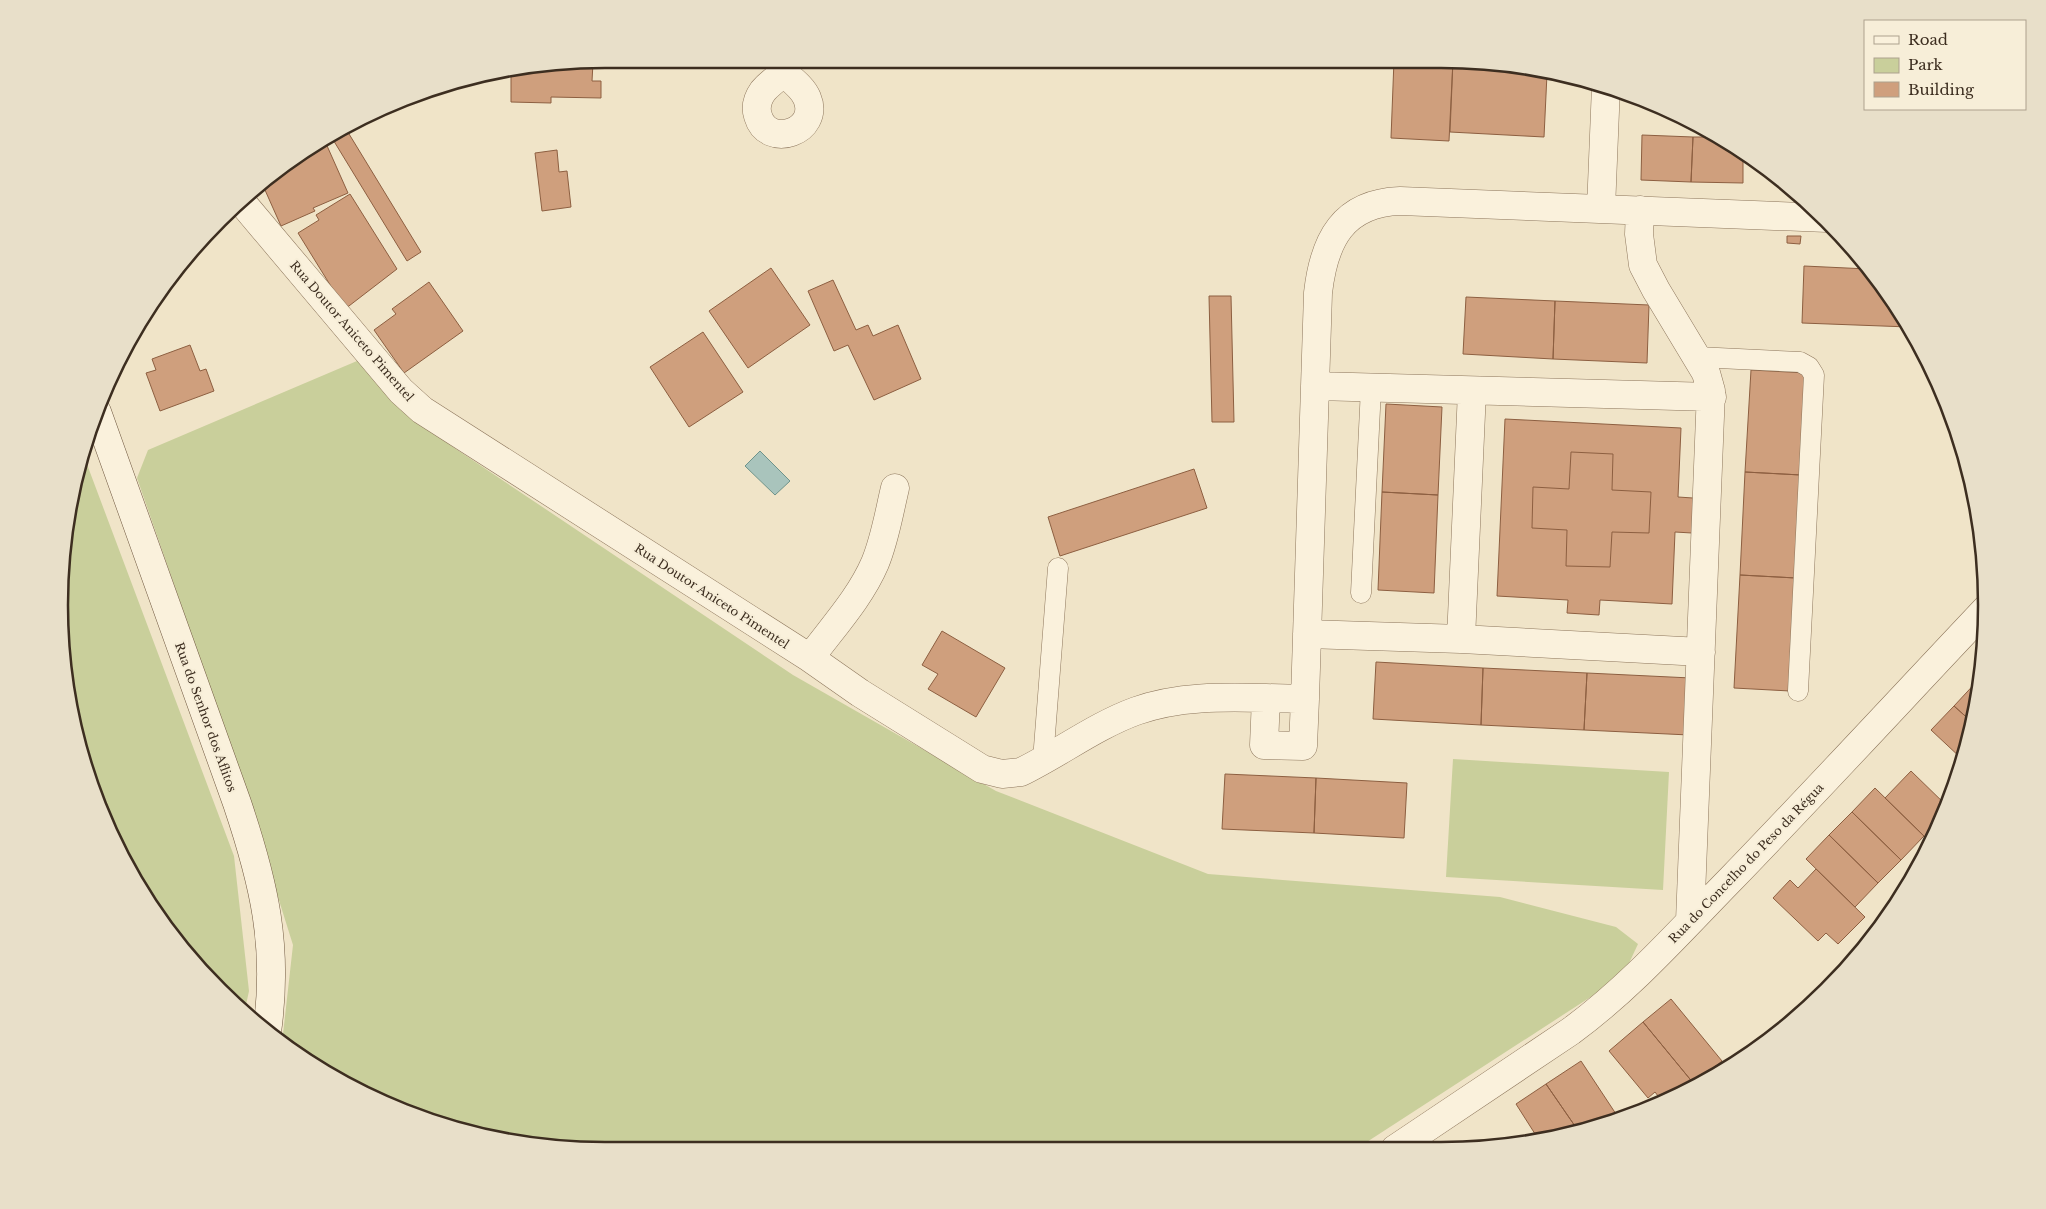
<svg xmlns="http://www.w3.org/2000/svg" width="2046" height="1209" font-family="'Libre Baskerville',serif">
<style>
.green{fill:#c9cf9b}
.water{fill:#a9c4bc;stroke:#6f938a}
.building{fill:#cf9f7d;stroke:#8d5f41}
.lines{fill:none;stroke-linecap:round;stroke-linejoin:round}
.lane-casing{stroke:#8d765c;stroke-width:21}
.street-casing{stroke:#8d765c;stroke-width:29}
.secondary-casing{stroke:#6f573f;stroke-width:29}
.lane{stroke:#faf1dc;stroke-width:20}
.street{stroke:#faf1dc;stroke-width:28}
.secondary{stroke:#faf1dc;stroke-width:28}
.labels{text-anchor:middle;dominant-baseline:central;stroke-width:4;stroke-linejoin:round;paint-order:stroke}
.street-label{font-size:12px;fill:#3d2e20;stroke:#f7eed8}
.rim{fill:none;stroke:#3d2e20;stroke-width:2.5}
</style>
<rect width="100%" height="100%" fill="#f0e4c8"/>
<!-- green -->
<path class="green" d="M364,358L430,429L453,447L793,675L996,791L1208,874L1500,897L1616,927L1638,944L1623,976L1356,1149H569L429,1121L302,1058L282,1043L293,945L235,760L137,478L148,450Z
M82,451L234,856L249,991L244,1014L172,937L132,877L88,780L60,640L63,534L77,463Z
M1453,759L1669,772L1663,890L1446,877Z"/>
<!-- water -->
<path class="water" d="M760,451L790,481L775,495L745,466Z"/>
<!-- building -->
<path class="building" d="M1394,60H1453L1449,141L1391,138Z
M1453,60H1477L1547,74L1544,137L1450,132Z
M533,63H593L592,81H601V98L551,97V103L511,102V69Z
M346,129L421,252L407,261L332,138Z
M1642,135L1693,137L1691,182L1641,180Z
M1693,137H1718L1743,150V183L1691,182Z
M324,139L348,193L313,208L315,211L281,226L261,181L272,171Z
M557,150L559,172L567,171L571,207L542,211L535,153Z
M350,194L397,269L345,309L298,233L319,220L316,215Z
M1787,236H1801L1800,244L1787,243Z
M1804,266L1868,269L1895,301L1909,327L1802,323Z
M771,268L810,325L748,368L709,311Z
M833,280L856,330L868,325L873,336L898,325L921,379L874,400L848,345L834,351L808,291Z
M429,282L463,331L404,373L374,330L396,314L392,309Z
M1209,296H1231L1234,422H1212Z
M1466,297L1555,301L1553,359L1463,354Z
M1555,301L1649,305L1647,363L1553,359Z
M703,332L743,392L689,427L650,367Z
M190,345L200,371L206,369L214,391L160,411L146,373L156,370L152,359Z
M1751,370L1807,373L1801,475L1745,472Z
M1386,404L1442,407L1438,495L1382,492Z
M1505,419L1681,428L1678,497L1693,498L1692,533L1675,532L1672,604L1600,600L1599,615L1567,613L1568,600L1497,596Z
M1571,452L1613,454L1612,490L1651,492L1649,533L1612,532L1610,567L1566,566L1567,530L1532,528L1533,487L1569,489Z
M1194,469L1207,508L1060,556L1048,517Z
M1745,472L1801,475L1796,578L1740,575Z
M1382,492L1438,495L1434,593L1378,590Z
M1740,575L1796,578L1790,691L1734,688Z
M942,631L1005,668L976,717L928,689L938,674L922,665Z
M1376,662L1483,668L1481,725L1373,719Z
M1483,668L1587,673L1584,730L1481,725Z
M1587,673L1691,678L1689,735L1584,730Z
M1980,678L1977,711L1973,723L1954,706Z
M1954,706L1973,723L1962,759L1931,730Z
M1911,771L1948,807L1930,842L1885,798Z
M1225,774L1316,778L1314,833L1222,829Z
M1316,778L1407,783L1404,838L1314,833Z
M1875,788L1924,836L1901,860L1852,812Z
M1852,812L1901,860L1878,883L1829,835Z
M1829,835L1878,883L1855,907L1806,859Z
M1816,869L1865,917L1838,944L1826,933L1818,941L1773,898L1790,880L1798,888Z
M1671,999L1722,1061L1694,1084L1643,1022Z
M1643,1022L1694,1084L1688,1089L1662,1101L1655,1092L1648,1098L1609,1051Z
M1581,1061L1616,1114L1610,1118L1613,1122L1577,1129L1546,1084Z
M1546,1084L1577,1129L1537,1137L1516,1104Z"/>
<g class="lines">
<!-- lane casing -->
<g class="lane-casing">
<path id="lane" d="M1697,357L1800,362L1809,367L1814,375L1798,691
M1361,593L1371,388
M1043,760L1058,568"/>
</g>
<!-- street casing -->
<g class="street-casing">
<path id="street" d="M784,73C792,80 803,88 807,98C821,131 768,150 758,116C755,107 758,98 763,91C769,84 777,78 784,73Z
M240,200L401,391L422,410L810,658L860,693L982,769L1002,774L1021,772C1060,753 1095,726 1136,711C1178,696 1223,697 1266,698
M1601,209L1606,86
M1640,210L1639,234L1643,265L1656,290L1706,373L1711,391L1690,921
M1316,386L1712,397
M1307,634L1461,639L1701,652
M1461,639L1472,391
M810,658C832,628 860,598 875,563C885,539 889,513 895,488
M1266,698L1305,699L1303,746L1264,745Z
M1305,699L1318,293C1324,240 1343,203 1400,201L1827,218
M1395,1149L1571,1031C1631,987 1680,931 1732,878C1818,789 1902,698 1987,608"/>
</g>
<!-- secondary casing -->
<g class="secondary-casing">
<path id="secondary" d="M97,412L237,803C264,883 279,946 267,1032"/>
</g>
<!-- lane -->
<use href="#lane" class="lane"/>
<!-- street -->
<use href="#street" class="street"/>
<!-- secondary -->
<use href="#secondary" class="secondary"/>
</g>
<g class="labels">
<!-- street labels -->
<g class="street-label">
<text transform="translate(352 331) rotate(49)">Rua Doutor Aniceto Pimentel</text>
<text transform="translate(712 596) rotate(33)">Rua Doutor Aniceto Pimentel</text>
<text transform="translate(206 717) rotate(70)">Rua do Senhor dos Aflitos</text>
<text transform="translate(1746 863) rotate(-46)">Rua do Concelho do Peso da Régua</text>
</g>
</g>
<!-- crop -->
<path d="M0 0H2046V1209H0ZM605 68H1441A537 537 0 0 1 1978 605V605A537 537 0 0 1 1441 1142H605A537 537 0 0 1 68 605V605A537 537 0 0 1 605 68Z" fill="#e8dfc9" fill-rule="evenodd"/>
<path class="rim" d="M605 68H1441A537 537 0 0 1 1978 605V605A537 537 0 0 1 1441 1142H605A537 537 0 0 1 68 605V605A537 537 0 0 1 605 68Z"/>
<!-- legend -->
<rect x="1864" y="20" width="162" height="90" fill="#f7eed8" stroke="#ada18e"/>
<rect x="1874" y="36" width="25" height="8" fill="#faf1dc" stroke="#ada18e"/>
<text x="1908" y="45" font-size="15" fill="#3d2e20">Road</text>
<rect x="1874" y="58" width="25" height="15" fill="#c9cf9b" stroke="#ada18e"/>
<text x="1908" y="70" font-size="15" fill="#3d2e20">Park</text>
<rect x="1874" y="82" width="25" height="15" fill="#cf9f7d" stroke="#ada18e"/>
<text x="1908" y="95" font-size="15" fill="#3d2e20">Building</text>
</svg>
